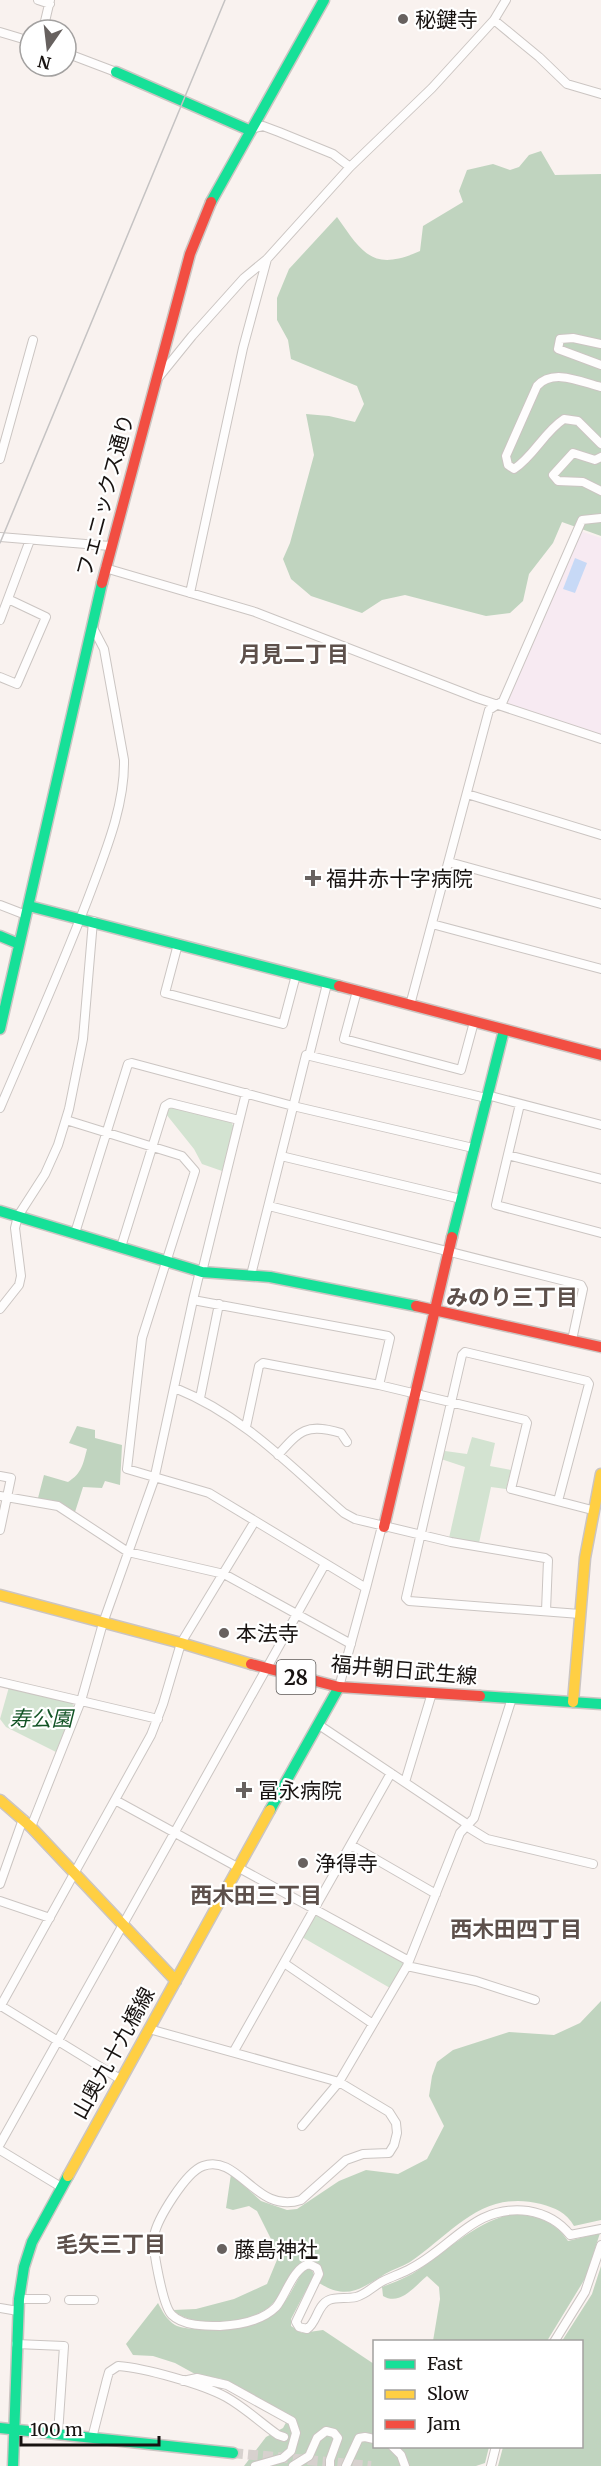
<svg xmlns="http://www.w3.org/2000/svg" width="601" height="2466" font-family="Merriweather,'Noto Sans JP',serif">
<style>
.education{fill:#f7eaf2}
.green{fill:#d3e3d1}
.forest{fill:#c0d4bf}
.water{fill:#c7d9f6}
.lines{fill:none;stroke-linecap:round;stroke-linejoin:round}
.secondary-tunnel{stroke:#d7d1ce;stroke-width:10;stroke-dasharray:10 5;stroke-linecap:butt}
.street-casing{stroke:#cbc5c2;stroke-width:10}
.fast-casing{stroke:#cbc5c2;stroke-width:13}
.slow-casing{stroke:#cbc5c2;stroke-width:13}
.jam-casing{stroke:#cbc5c2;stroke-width:13}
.street{stroke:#fefdfd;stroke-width:8}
.fast{stroke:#16e098;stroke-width:10}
.slow{stroke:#ffcf43;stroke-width:10}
.jam{stroke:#f24e42;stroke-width:10}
.tram{stroke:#c5c3c3;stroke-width:1.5}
.poi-dot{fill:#67615f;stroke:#fff;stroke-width:2}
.labels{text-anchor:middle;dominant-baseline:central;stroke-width:4.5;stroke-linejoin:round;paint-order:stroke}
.shield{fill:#fff;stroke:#5d5a58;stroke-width:1.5}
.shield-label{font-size:20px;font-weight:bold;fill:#181311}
.poi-label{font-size:21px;fill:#181311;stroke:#fff;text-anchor:start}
.street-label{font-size:21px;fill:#181311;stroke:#fff}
.park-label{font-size:21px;font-style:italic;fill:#135426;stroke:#fff}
.neighbourhood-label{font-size:22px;font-weight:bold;fill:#5d504b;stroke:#fff}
</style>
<rect width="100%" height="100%" fill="#f9f2ef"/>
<!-- education -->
<path class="education" d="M580,531L601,538V735L509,705L507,699Z"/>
<!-- green -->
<path class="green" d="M173,1107L231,1122L234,1127L222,1171L202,1164L194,1149L166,1114L168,1109Z
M472,1437L495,1443L490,1466L511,1470L506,1489L491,1487L479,1543L449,1538L465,1467L441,1459L445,1451L467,1454Z
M9,1687L70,1701L74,1706L56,1752L6,1727L0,1719Z
M317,1913L405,1962L390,1988L302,1937Z"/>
<!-- forest -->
<path class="forest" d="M541,151L555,175L601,174V536L562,522L553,543L529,574L523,601L510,613L486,616L405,595L382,600L362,613L311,596L291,579L283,559L290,543L314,455L306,414L329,416L355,422L364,404L357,386L291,359L288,340L277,320V298L289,269L337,217C363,254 373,272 420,251L423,226L463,202L459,191L467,170L493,164L510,170L519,167L529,155Z
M77,1426L95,1430V1438L122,1445L120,1485L105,1481L102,1488L83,1487L75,1512L60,1503L38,1498L44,1475L68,1482C82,1473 83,1464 87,1449L69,1443Z
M601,2001V2220L574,2226C566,2212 555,2208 541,2204C482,2189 453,2233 410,2262C402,2267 393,2269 385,2274C359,2290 347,2300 319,2283L322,2277L320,2266L306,2259L302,2261C292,2276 282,2295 269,2307C249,2324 192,2329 173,2310L196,2309L234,2299L267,2284L279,2255L257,2211L249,2206L233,2210L226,2208L231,2174L261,2201L287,2210L297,2209L339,2181L366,2170L398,2174L427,2159L444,2126L429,2096L432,2076L437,2062L453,2050L509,2032L554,2035L580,2023Z
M511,2214C535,2215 554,2220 568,2241L600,2233L586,2277L547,2341H433L440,2299L439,2287L427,2276C414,2287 400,2306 383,2296L382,2287C392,2283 403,2279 412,2274C446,2253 471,2224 511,2214Z
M601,2266V2466H498L503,2447L582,2446V2342L562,2341L592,2294Z
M307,2268L312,2270L314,2275L291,2319V2326L302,2333L323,2330L374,2364V2446L489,2447L485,2463L476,2466H244L266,2437L283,2428L289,2417L236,2385L222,2379L195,2374L175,2363L153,2356L133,2355L126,2344L158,2303C162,2311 167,2320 175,2325C191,2334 256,2326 271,2316C286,2305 294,2286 303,2270Z"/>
<!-- water -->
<path class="water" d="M575,558L587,563L575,593L563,589Z"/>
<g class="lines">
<!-- secondary-tunnel -->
<path class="secondary-tunnel" d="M233,2453L371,2466"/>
<!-- street casing -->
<g class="street-casing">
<path id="street" d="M38,0L50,4
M494,20L539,57L567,84L601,94
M43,30L50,0
M0,32L30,41
M66,53L116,72
M251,129L263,126L279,132L333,154L350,167
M601,344L573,338L560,339L558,349L601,365
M158,378L192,336L244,278L267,259L350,167L432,88L494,20L506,0
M601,387C581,382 553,368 537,386L506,456L508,465L514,469C534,456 544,432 564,419L578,421L601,444
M601,457L595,460L573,453L553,475L558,481L583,482L601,491
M0,459L33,340
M0,537L110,546
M105,568L255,612L477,698L601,739
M190,593L243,348L267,259
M0,620L30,540
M0,677L17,684L46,617L8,599
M467,794L601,835
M449,862L601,904
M0,905L26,915
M432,924L601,969
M178,944L165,993L283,1024L296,975
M357,991L344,1039L461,1070L474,1022
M410,1005L489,710L503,701L582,520L601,518
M309,1056L327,984
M487,1095L601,1125
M520,1104L496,1205L601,1233
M0,1108C31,1035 64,963 92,888C107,848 125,803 124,760L104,649L92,626
M66,1120L182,1156L195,1171L142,1338L127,1469L209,1493L366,1588L339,1687
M508,1155L601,1179
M281,1156L461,1199
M269,1206L581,1285L583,1289L572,1340
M75,1233L128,1064L132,1063L293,1106L473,1148
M121,1247L165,1106L170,1103L239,1120
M200,1271L193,1300L388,1336L390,1338L379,1385
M202,1272L246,1093
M251,1275L306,1055L486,1098
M0,1309L19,1285L21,1276L15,1228L18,1216L45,1174L58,1145L69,1109L83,1039L93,921
M175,1388C244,1416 289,1465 344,1513L355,1519L451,1542L545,1558L548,1560L546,1611
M200,1398L219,1304
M246,1427L259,1366L263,1363L379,1385L525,1420L527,1423L511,1489L592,1510
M278,1455C300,1430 307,1423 341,1433L347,1442
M0,1476L11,1478L0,1530
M0,1496L58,1506L128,1552L224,1574L351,1644
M558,1501L589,1384L587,1381L465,1352L462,1355L406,1598L409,1601L580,1614
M366,1588L382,1526
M0,1682L158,1719
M319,1725L467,1824
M405,1782L432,1693
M115,1800L409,1961
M466,1826L487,1839L593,1864
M31,1827L81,1701L103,1623L154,1480L193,1300
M351,1845L436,1894
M0,1884L23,1819
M0,1901L50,1918
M284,1963L373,2024
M407,1966L476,1981L535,2000
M1,2006L120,2079
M0,2007L151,1735L163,1704L181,1643L255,1521
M149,2029L339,2082L389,2112L396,2123L397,2133L394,2145L389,2153L363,2154L346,2160L301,2200C256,2215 239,2153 203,2166C186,2172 157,2219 154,2236C152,2248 163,2307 172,2315C183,2326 206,2326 220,2326C239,2325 262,2321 276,2307C286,2295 293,2268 309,2264L317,2268L319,2274L296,2322L299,2327L307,2329C317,2323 317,2305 329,2300C336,2297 348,2299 356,2297C367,2294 373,2286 383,2281C391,2277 400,2274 408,2270C452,2249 473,2204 528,2211C546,2214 559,2221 570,2235L601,2229
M234,2051L391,1773
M302,2126L339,2082L407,1966L460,1833L474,1818L512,1698
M0,2144L325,1564
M0,2150L61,2187
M19,2299H46
M69,2300H94
M0,2308L18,2311
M554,2342L585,2292L601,2245
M16,2344L64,2346L58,2434
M183,2381L197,2378L227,2385L292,2421L296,2433L291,2451L283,2458L255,2466
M92,2438L107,2379L109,2372L118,2366C145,2368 202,2384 226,2397C244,2407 261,2423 278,2435L284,2437
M392,2446L401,2455L405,2466
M293,2466L309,2456L317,2438L326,2431L334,2433L338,2438L330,2460V2466
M346,2466L359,2438L365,2437L374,2439
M491,2466L496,2446"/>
</g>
<!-- fast casing -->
<g class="fast-casing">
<path id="fast" d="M116,72L249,130
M211,202L324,0
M29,906L339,986
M0,936L19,944
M0,1029L102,583
M0,1211L202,1272L270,1277L416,1306
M452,1237L504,1030
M480,1696L601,1704
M270,1810L339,1687
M0,2428L233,2453
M13,2466L19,2299L24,2267L32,2242L68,2176"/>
</g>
<!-- slow casing -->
<g class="slow-casing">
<path id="slow" d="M0,1595L181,1643L251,1664
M573,1702L585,1558L601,1474
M0,1800L31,1827L176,1981
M68,2176L270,1810"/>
</g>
<!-- jam casing -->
<g class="jam-casing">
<path id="jam" d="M102,583L190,254L211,202
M339,986L601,1055
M416,1306L601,1347
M384,1527L452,1237
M251,1664L339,1687L480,1696"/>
</g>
<!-- street -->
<use href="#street" class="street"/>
<!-- fast -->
<use href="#fast" class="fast"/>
<!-- slow -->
<use href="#slow" class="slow"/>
<!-- jam -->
<use href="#jam" class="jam"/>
<!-- tram -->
<path class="tram" d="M0,543L225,0"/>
</g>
<!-- markers -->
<g class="poi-dot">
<circle cx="403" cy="19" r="6"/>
<path d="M310 869h6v6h6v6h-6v6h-6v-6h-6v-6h6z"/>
<circle cx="224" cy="1633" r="6"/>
<path d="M241 1781h6v6h6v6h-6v6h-6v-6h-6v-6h6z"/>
<circle cx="303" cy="1863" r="6"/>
<circle cx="222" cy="2249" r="6"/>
</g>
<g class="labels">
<!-- shield labels -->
<rect class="shield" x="276.5" y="1660" width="39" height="34" rx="4.5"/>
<g class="shield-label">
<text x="296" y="1677">28</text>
</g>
<!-- poi labels -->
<g class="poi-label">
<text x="415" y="19">秘鍵寺</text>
<text x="326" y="878">福井赤十字病院</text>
<text x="236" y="1633">本法寺</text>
<text x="258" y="1790">冨永病院</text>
<text x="315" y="1863">浄得寺</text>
<text x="234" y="2249">藤島神社</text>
</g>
<!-- street labels -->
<g class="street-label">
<text transform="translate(105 495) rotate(-75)">フェニックス通り</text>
<text transform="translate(404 1670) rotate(5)">福井朝日武生線</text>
<text transform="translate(113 2053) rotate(-61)">山奥九十九橋線</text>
</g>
<!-- park labels -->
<g class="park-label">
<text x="41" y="1718">寿公園</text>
</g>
<!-- neighbourhood labels -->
<g class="neighbourhood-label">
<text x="294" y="654">月見二丁目</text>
<text x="512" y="1297">みのり三丁目</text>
<text x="256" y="1895">西木田三丁目</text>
<text x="516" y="1929">西木田四丁目</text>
<text x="111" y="2244">毛矢三丁目</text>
</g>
</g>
<!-- legend -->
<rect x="373" y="2340" width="210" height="108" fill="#ffffff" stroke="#a3a1a0" stroke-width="1.5"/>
<rect x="385" y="2360" width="30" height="9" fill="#16e098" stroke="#a3a1a0" stroke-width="1.5"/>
<text x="427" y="2370" font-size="18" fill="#181311">Fast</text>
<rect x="385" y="2390" width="30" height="9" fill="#ffcf43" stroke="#a3a1a0" stroke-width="1.5"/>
<text x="427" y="2400" font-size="18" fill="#181311">Slow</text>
<rect x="385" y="2420" width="30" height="9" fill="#f24e42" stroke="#a3a1a0" stroke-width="1.5"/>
<text x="427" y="2430" font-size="18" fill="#181311">Jam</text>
<!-- north arrow -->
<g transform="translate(48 48) rotate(194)"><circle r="28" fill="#ffffff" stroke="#a3a1a0" stroke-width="1.5"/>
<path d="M0-4.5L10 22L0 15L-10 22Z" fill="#67615f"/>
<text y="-9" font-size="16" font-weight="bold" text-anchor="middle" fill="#181311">N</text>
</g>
<!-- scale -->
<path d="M21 2436v9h138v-9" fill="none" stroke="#181311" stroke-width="3"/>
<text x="30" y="2436" font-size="18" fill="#181311" stroke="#ffffff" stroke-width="4.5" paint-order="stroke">100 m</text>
</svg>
